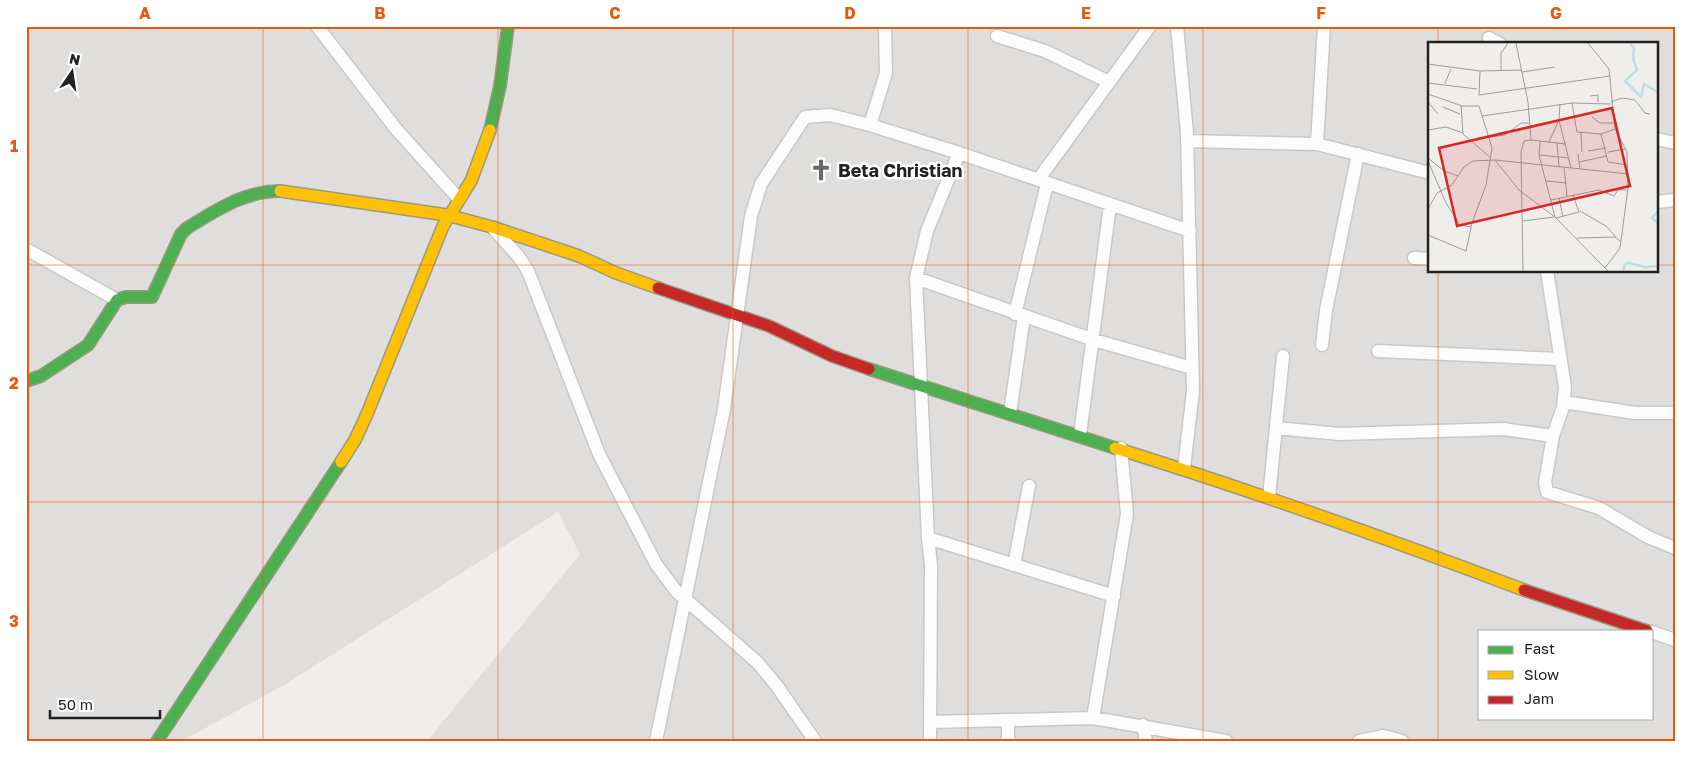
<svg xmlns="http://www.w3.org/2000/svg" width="1701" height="767" font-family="'Golos Text',sans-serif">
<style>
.residential{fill:#dfdedc;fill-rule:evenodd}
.religious{fill:#dededc}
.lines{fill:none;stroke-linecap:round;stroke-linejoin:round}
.street-casing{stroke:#c9c8c7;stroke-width:15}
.fast-casing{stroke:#999a82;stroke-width:14}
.slow-casing{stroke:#999a82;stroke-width:14}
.jam-casing{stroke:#999a82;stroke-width:14}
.street{stroke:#fdfcfc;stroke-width:12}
.fast{stroke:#4caf50;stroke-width:11}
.slow{stroke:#ffc107;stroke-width:11}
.jam{stroke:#c62828;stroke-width:11}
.grid{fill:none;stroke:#e8590c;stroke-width:1;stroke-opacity:0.55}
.labels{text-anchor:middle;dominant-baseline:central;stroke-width:5;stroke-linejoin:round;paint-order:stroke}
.poi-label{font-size:18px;font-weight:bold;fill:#222;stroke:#fff;text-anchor:start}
.inset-river{fill:none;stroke:#bfdbe3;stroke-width:2.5}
.inset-road{fill:none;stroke:#9e9c9b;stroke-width:1}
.view{fill:#d62828;fill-opacity:0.15;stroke:#d62828;stroke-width:2.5}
.inset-edge{fill:none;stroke:#222;stroke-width:2.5}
.neatline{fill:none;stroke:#e8590c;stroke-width:2}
.grid-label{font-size:16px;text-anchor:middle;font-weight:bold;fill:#e8590c}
</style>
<rect width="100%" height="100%" fill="#f0eeeb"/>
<!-- residential -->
<path class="residential" d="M26,26H1675V741H427L580,554L558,512L284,685L182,741H26ZM1430,44H1657V271H1430ZM1480,631H1652V718H1480Z"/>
<!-- religious -->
<path class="religious" d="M825,145L845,165L835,190L812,194L798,176L803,154Z"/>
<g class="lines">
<!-- street casing -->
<g class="street-casing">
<path id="street" d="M317,26L396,129L459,199
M885,26L886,73L870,125L959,153L927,231L916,278L928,538L931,565L930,741
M1177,26L1187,133L1193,391L1184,468
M1324,26L1317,144L1430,173
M997,36L1045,51L1109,82
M1489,38L1500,44
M1657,139L1675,143
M1187,141L1317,144
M959,153L1190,231
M1038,180L1150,26
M1657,202L1675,200
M493,228L519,257L528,271L599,454L656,564L676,591L758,663L777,686L815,741
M26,249L117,300
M1414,258L1430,259
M1547,271L1565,387L1563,407L1553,436L1545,482L1547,492L1599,508L1648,537L1675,548
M916,278L1094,340L1192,368
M1015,314L1047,184
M1322,345L1326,310L1358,154
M1378,351L1560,359
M1564,402L1635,413H1675
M1010,413L1024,316
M1276,428L1340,434L1503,429L1553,436
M1080,435L1110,205
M1269,497L1283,356
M928,538L1114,596
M1014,565L1029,486
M1652,632L1675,640
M1093,718L1127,514L1121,448
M1008,720V741
M930,722L1093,718L1226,741
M1143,725L1146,741
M656,741L724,409L751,216L761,184L805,117L830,115L870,125
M1359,741L1384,736L1402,741"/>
</g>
<!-- fast casing -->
<g class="fast-casing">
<path id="fast" d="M490,130L500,86L508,26
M869,369L1115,448
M26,381L41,376L88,345L117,300L126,297H152L181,234L187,228C217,210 244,191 280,191
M157,741L341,462"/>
</g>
<!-- slow casing -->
<g class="slow-casing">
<path id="slow" d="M280,191L447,215L492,227L579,256L616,273L658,288
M1115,448C1253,491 1389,539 1524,590
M341,462L355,440L367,414L443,226L471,181L490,130"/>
</g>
<!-- jam casing -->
<g class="jam-casing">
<path id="jam" d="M658,288L769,326L832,356L869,369
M1524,590L1647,631"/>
</g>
<!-- street -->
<use href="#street" class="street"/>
<!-- fast -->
<use href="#fast" class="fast"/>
<!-- slow -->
<use href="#slow" class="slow"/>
<!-- jam -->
<use href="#jam" class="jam"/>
</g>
<!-- grid -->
<path class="grid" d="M263,26V741M498,26V741M733,26V741M968,26V741M1203,26V741M1438,26V44M26,265H1430M1657,265H1675M1438,271V741M26,502H1675"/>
<!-- icons -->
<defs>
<g id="church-bare" transform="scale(1.725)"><path d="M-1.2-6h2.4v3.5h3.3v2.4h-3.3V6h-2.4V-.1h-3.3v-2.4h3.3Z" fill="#6a6968" stroke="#fff" stroke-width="2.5" paint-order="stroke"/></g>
</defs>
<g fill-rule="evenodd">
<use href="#church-bare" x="821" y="170"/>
</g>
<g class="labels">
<!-- poi labels -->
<g class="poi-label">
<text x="838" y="170">Beta Christian</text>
</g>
</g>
<!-- overview -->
<g transform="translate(1428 42)">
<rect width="230" height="230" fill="#f0eeeb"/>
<path class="inset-river" d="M202,1L206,6L205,16L209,28L197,39L213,55L216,42L230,50M230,169L224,176L230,181M195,229L197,222L201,221L217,225L230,224"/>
<path class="inset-road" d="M88,1L100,60L103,98L112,99L111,113L127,175L180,229M0,22L52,29L94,28M73,28V11L80,1M52,29L51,53L182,34M94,30L127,25M0,41L49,47M17,41L23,27M0,52L34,64H51L64,106L58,143L44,181L38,209L0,193M162,54L170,53V60M0,60L10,72M183,60L194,56L207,58L217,71L222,72M144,61L149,90L173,92L187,87L181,27L160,1M33,63L35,92L63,116M15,65L32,72M54,74L144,61L183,62M164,75L172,81H186M131,78L143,126M0,88L18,85L35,91M153,90L154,110M173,92L180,120L200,123M63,95L77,93L93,81H101M112,99L138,102M121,100L131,78L132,62M129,101L131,125M160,109L178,106M180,110L198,107M150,112L152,127M111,113L141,116M0,116L16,129L30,134M67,118L91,148L127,175M0,119L18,161L32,183L43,185M151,120L179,114M136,125L139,154M118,139L139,141M131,156L135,175M123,158L171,148L186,154L190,148H200M0,167L9,151L24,143L36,125L45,119L67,118L201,132M152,169L178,184L188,195M128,176L151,170L145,153M95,179L126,175M149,196L187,195L193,200M177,226L192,206L200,146L199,110L187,87M95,229L93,110L96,99L103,98"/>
<path class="view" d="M184,66L202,144L29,184L11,106Z"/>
<rect width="230" height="230" class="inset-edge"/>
</g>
<!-- border -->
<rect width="1701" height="767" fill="none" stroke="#ffffff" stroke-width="55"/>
<!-- legend -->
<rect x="1478" y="630" width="175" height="90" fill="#ffffff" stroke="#a7a7a7"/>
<rect x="1488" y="646" width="25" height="8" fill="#4caf50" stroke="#a7a7a7"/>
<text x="1524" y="654" font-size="15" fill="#222222">Fast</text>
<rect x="1488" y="671" width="25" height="8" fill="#ffc107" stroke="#a7a7a7"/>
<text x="1524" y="680" font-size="15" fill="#222222">Slow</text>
<rect x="1488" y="696" width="25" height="8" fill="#c62828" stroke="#a7a7a7"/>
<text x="1524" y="704" font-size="15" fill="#222222">Jam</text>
<!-- north arrow -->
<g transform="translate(72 72) rotate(13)" stroke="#ffffff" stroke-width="4" paint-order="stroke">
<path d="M0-4L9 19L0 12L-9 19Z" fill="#222222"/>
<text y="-8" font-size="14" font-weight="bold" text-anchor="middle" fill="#222222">N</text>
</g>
<!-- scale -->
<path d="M50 710v8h110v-8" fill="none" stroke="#222222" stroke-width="2.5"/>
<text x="58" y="710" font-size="15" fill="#222222" stroke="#ffffff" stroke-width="4" paint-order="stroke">50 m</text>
<rect x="28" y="28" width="1646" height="712" class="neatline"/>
<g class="grid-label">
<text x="145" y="19">A</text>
<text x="380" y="19">B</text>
<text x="615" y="19">C</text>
<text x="850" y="19">D</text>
<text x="1086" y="19">E</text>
<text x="1321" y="19">F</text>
<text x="1556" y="19">G</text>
<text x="14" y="152">1</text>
<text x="14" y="389">2</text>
<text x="14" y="627">3</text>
</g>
</svg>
